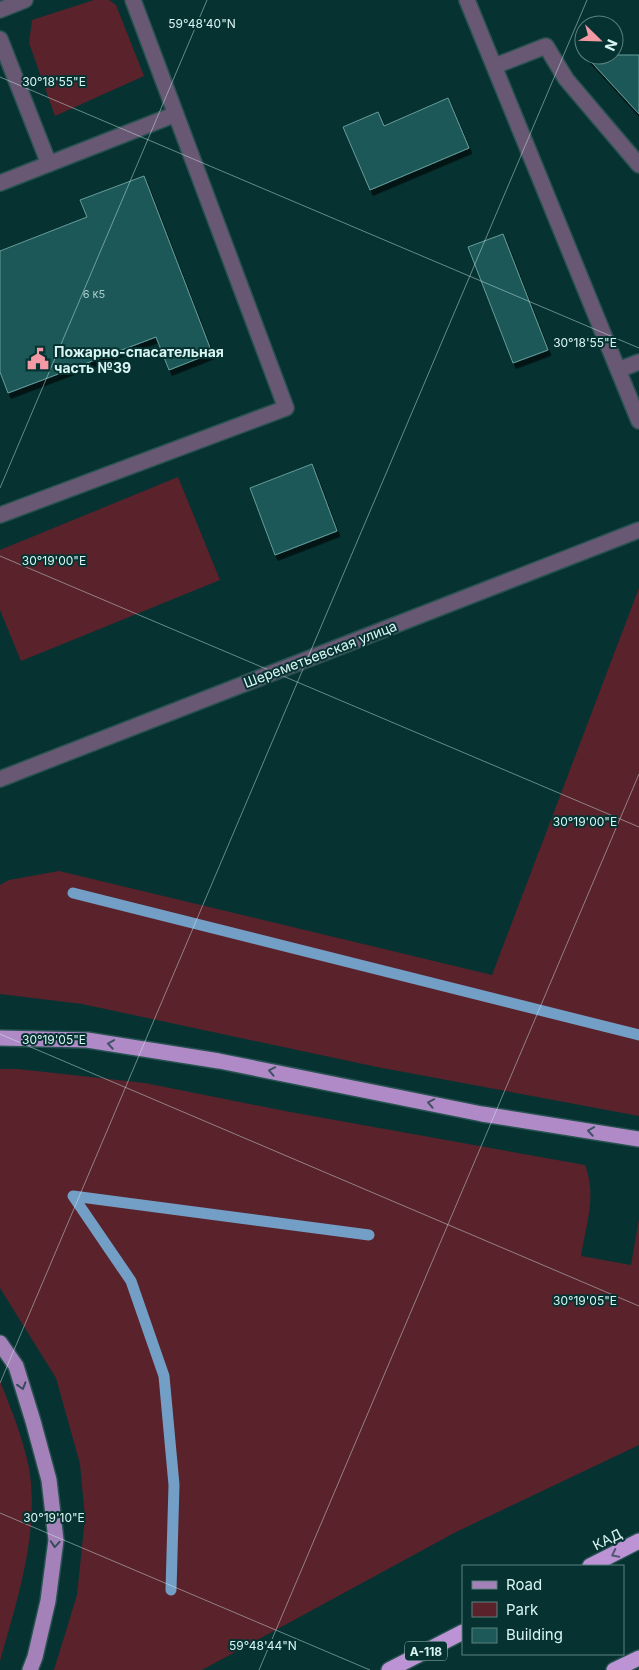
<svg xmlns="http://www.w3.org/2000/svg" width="639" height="1670" font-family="Inter,sans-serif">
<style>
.green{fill:#5a222b}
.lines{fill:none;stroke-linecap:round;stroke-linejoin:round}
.stream{stroke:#739ec5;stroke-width:11}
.building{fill:#1c5958;stroke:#659c9a;filter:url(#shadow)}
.service-casing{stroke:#285251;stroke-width:18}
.minor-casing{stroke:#285251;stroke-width:18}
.primary-casing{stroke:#285251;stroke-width:18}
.trunk-casing{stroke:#285251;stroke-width:18}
.motorway-casing{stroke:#285251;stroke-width:18}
.service{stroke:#695873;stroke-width:15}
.minor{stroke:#695873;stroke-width:15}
.primary{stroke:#a482b9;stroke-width:15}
.trunk{stroke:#b08ac6;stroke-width:15}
.motorway{stroke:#bc93d4;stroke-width:15}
.oneway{stroke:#425166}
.oneway2{stroke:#354b5a}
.oneway3{stroke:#4f5973}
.ticks{fill:none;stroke:#d9f5f3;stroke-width:1;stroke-opacity:0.45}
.labels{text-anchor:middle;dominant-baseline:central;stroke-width:4;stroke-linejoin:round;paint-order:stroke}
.number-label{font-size:11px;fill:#aacecc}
.shield{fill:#063332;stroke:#9abbb9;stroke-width:1}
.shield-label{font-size:12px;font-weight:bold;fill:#d9f5f3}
.poi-label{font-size:14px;font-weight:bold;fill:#d9f5f3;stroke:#063332;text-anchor:start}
.street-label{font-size:14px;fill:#d9f5f3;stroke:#063332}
.ticks-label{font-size:12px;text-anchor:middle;fill:#d9f5f3;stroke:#063332;stroke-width:4;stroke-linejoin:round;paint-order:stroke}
</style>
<defs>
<filter id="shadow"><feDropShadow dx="3" dy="5.5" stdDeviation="0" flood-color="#0009"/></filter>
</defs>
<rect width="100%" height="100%" fill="#063332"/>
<!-- green -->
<path class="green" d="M94,0H109L116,5L144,76L55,116L29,43L32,20Z
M178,477L220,580L21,661L0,610V550Z
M639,588V1116L377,1067L82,1004L0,994V885L9,880L59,871L492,975Z
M0,1069H18L145,1083L285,1111L585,1165C597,1196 586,1225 581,1256L631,1265L639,1219V1445L456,1532L202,1670H54L77,1595L85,1518L80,1464L56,1378L0,1288Z
M0,1381C11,1409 23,1438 29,1468C40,1532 17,1600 0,1661Z"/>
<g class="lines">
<!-- stream -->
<path class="stream" d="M73,893L639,1035
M171,1590L174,1485L164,1376L131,1281L73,1196L369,1235"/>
</g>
<!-- building -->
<path class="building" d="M585,55H639V114Z
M448,98L469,148L370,190L343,127L378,112L384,126Z
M144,176L212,353L169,370L156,337L8,393L0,372V251L87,217L80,200Z
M503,234L548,350L513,363L468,247Z
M312,464L337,531L275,555L250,488Z"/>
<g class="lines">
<!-- service casing -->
<g class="service-casing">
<path id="service" d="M467,0L639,421
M0,39L49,164
M495,66L546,46L566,79L639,165
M0,183L176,114
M618,370L639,362
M0,515L286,408L133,0"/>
</g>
<!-- minor casing -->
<g class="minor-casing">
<path id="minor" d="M0,10L25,0
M0,779L639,530"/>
</g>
<!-- primary casing -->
<g class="primary-casing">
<path id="primary" d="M0,1343L16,1366L33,1421L49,1480L56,1540L48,1601L35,1657L30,1670"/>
</g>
<!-- trunk casing -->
<g class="trunk-casing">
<path id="trunk" d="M0,1038L87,1040L219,1061L482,1114L639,1139"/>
</g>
<!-- motorway casing -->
<g class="motorway-casing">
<path id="motorway" d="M590,1566L639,1541
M389,1670L463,1632
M614,1670L639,1658"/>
</g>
<!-- service -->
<use href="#service" class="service"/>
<!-- minor -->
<use href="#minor" class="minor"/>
<!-- primary -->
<use href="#primary" class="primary"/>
<!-- trunk -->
<use href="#trunk" class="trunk"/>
<!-- motorway -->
<use href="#motorway" class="motorway"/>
</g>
<!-- one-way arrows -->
<defs><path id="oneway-chevron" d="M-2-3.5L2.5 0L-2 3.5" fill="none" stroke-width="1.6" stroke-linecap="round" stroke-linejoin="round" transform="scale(1.25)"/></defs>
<g class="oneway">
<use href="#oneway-chevron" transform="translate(111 1044) rotate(-171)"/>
<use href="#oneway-chevron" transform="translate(272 1071) rotate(-169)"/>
<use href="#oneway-chevron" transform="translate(431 1103) rotate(-169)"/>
<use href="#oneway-chevron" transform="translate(591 1131) rotate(-171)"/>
</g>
<g class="oneway2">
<use href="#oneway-chevron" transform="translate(22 1386) rotate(73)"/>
<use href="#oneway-chevron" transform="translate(55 1544) rotate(94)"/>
</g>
<use class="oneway3" href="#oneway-chevron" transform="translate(615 1554) rotate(153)"/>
<!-- ticks -->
<path class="ticks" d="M0,77L639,348M0,488L207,0M0,556L639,827M0,1034L639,1306M0,1383L587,0M0,1513L370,1670M259,1670L639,774M639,1670V1669"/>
<!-- icons -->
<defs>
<g id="civic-bare" transform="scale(1.725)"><path d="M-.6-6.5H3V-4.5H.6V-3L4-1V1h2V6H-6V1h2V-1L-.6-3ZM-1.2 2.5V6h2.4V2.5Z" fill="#f49aa4" stroke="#063332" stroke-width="2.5" paint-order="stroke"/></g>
</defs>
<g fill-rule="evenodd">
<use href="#civic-bare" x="38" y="359"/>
</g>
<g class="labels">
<!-- number labels -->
<g class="number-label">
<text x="94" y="294">6 к5</text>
</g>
<!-- shield labels -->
<rect class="shield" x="405" y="1641.5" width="42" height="19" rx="4"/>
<g class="shield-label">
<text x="426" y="1651">А-118</text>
</g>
<!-- poi labels -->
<g class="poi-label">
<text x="54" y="351">Пожарно-спасательная<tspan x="54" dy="16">часть №39</tspan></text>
</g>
<!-- street labels -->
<g class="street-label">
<text transform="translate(320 654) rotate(-21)">Шереметьевская улица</text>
<text transform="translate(607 1539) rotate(-27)">КАД</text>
</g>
</g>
<g class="ticks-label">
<text x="202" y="28">59°48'40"N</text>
<text x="54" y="86">30°18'55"E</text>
<text x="585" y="347">30°18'55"E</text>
<text x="54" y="565">30°19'00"E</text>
<text x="585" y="826">30°19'00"E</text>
<text x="54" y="1044">30°19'05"E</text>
<text x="585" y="1305">30°19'05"E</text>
<text x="54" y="1522">30°19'10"E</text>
<text x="263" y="1650">59°48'44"N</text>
</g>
<!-- legend -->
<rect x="462" y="1565" width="162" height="90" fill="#063332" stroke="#5a817f"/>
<rect x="472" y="1581" width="25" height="8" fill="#a482b9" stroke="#5a817f"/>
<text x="506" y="1590" font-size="15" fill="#d9f5f3">Road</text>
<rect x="472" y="1602" width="25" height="15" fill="#5a222b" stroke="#5a817f"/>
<text x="506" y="1615" font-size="15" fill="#d9f5f3">Park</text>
<rect x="472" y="1628" width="25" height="15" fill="#1c5958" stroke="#5a817f"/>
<text x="506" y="1640" font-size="15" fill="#d9f5f3">Building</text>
<!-- north arrow -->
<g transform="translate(599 40) rotate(113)"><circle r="24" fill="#063332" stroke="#5a817f"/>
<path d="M0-4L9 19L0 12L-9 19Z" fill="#f49aa4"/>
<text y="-8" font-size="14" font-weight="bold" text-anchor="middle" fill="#d9f5f3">N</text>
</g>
</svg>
